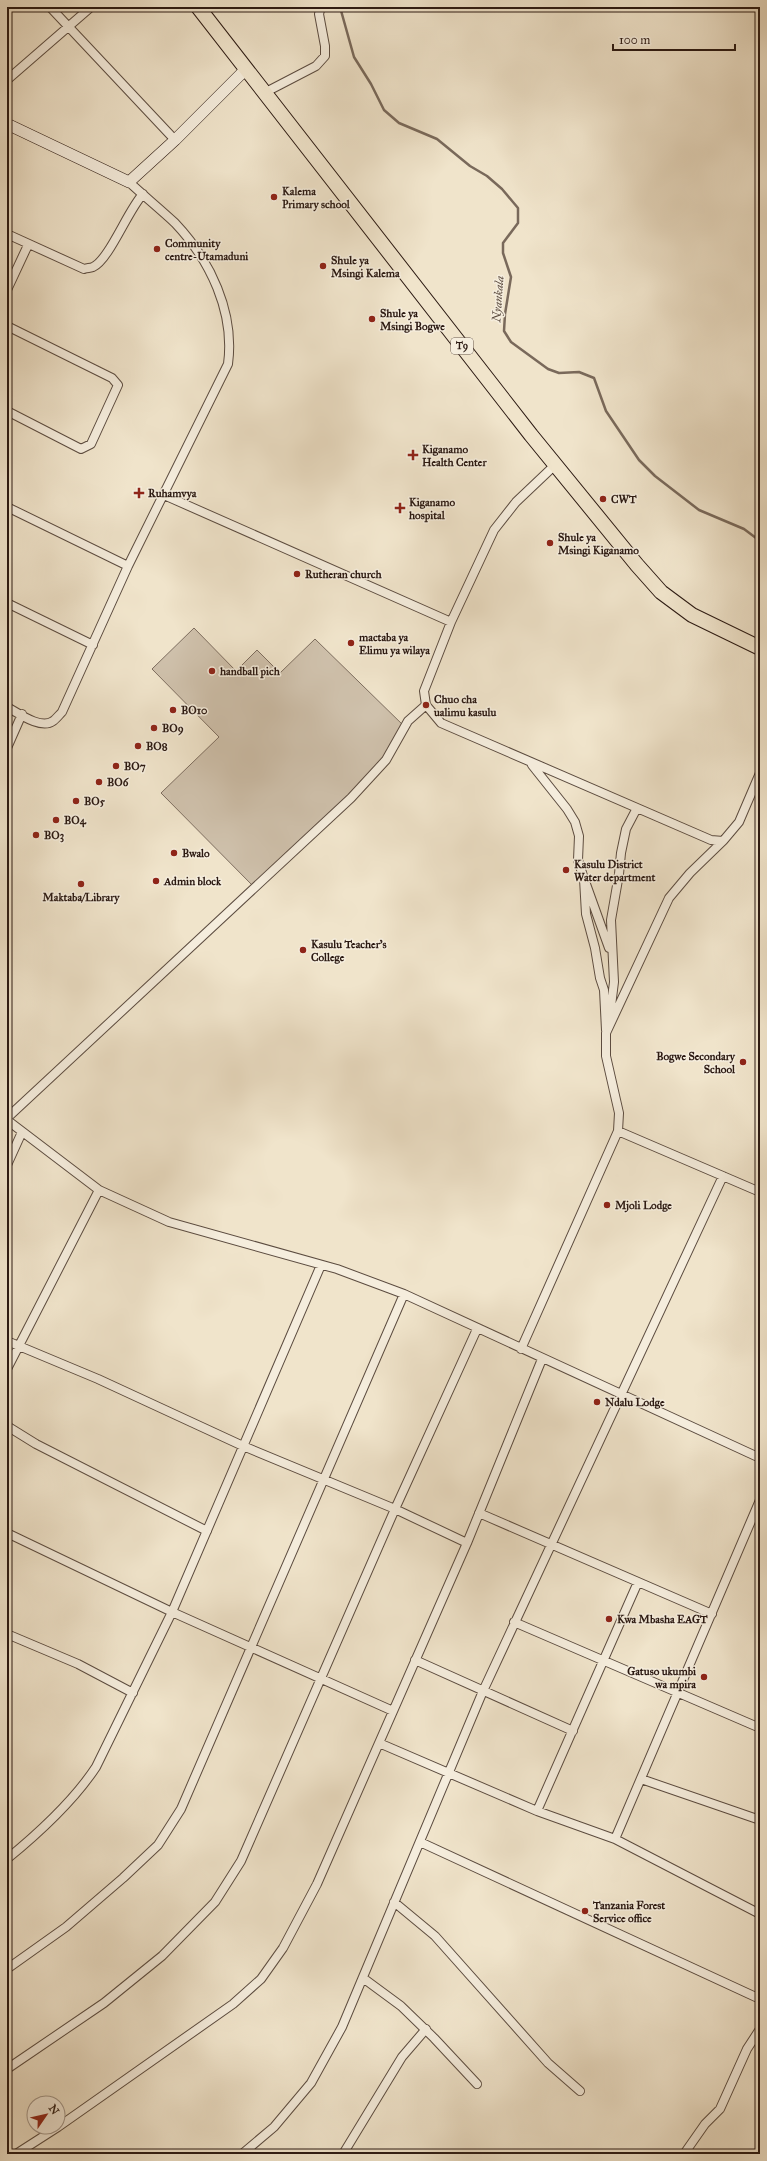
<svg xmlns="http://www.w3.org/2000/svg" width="767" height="2161" font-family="'IM FELL Great Primer',serif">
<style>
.green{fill:#cfc1ac;stroke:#7d6d5f}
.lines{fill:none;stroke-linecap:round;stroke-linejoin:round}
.stream{stroke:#79695b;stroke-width:2.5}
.street-casing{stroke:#5c4c40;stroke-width:10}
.secondary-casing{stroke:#2b1912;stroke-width:12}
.highway-casing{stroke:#2b1912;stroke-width:16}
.street{stroke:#f5eddd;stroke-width:8}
.secondary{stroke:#f5eddd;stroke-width:11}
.highway{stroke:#f0e4cb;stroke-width:14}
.poi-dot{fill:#8f2418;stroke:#f5eddd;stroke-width:1.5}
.labels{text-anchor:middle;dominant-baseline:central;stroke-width:3;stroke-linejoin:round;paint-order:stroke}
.shield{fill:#f5eddd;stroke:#68594f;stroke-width:1}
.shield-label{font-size:10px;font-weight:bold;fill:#2b1912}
.poi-label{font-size:11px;font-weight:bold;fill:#2b1912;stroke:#f5eddd;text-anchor:start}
.water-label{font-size:12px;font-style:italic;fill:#5f4f43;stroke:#f5eddd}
</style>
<rect width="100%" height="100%" fill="#f0e4cb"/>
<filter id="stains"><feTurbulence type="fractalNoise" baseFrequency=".005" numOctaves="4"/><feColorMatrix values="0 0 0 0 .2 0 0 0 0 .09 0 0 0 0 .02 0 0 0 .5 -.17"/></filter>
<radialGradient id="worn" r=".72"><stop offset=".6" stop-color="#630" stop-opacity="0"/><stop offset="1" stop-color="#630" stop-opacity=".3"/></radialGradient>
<!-- green -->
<path class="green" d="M194,628L236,671L257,650L280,673L315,639L405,727L388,756L254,887L161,793L219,737L152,669Z"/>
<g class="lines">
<!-- stream -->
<path class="stream" d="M340,7L354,57L371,84L384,110L399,123L437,139L470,166L487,176L502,189L518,208V223L503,243V253L511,277L505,314L504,331L511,342L548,369L559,373L579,372L594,378L606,411L639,460L655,476L699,510L744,529L760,541"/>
<!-- street casing -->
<g class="street-casing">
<path id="street" d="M50,7L175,140
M7,80L91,7
M264,93L316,66L325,56V46L319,14L321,7
M7,234L84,269C86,268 91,268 93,267C109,260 128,210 143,194
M7,290L28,245
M7,326L112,378L118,385L91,444L81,449L7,411
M555,465L516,502L494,530L451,622L424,691L426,705L441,723L711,840L723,841L739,822L760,773
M164,495L451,622
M7,507L128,566
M7,603L93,645
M7,707C18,713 41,730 53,721C56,719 59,715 62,712L128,566L228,364C235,312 210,260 175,223C160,209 144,196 129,182
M7,748L22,714
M532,765L567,809L575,822L579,836L578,860L584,879L586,914L595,948L600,978L604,990L606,1030
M586,884L609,948
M607,1018L611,1006L614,982L611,920L619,874L621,853L626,829L637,808
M7,1118L351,798L386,760L408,721L426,705
M7,1120L99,1190L169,1222L337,1269L404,1294L760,1458
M618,1131L760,1192
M7,1165L22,1132
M7,1341L98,1379L243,1446L395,1509L467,1543
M521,1349L618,1131L619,1113L606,1056V1033L669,898L690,873L723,841
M7,1369L99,1190
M7,1426L36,1444L207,1531
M479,1513L712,1614
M7,1533L172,1612L393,1711
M514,1622L760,1728
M7,1634L78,1664L133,1693
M415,1660L573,1731
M379,1743L537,1811L615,1839L760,1914
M641,1779L760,1820
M537,1811L638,1582
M615,1839L760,1500
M420,1842L760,1999
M7,1859C40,1832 73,1802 96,1767L172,1612L321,1265
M394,1902L435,1936L548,2063L580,2091
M7,1969L66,1927L123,1878L158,1845L181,1809L404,1294
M363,1978L401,2006L434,2038L477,2084
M7,2069L104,2003L162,1956L215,1902L241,1861L395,1509L477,1329
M58,2127L233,2004L261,1979L283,1948L317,1884L467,1543L542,1359
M16,2154L58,2127
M242,2154L274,2127L311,2083L342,2027L483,1691L723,1176
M343,2154L402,2057L426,2029
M684,2154L705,2124L720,2109L747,2049L760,2029"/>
</g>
<!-- secondary casing -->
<g class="secondary-casing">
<path id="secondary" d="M7,124L129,182L175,140L246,69"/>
</g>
<!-- highway casing -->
<g class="highway-casing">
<path id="highway" d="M198,7L531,435L637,565L661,592L692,615L760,648"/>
</g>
<!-- street -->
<use href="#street" class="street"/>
<!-- secondary -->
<use href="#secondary" class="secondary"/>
<!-- highway -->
<use href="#highway" class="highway"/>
</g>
<!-- markers -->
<g class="poi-dot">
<circle cx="274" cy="197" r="4"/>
<circle cx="157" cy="249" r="4"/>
<circle cx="323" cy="266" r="4"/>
<circle cx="372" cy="319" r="4"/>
<path d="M411 449h4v4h4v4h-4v4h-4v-4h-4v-4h4z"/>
<path d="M137 487h4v4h4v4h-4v4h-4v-4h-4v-4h4z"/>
<circle cx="603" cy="499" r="4"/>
<path d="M398 502h4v4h4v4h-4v4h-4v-4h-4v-4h4z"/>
<circle cx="550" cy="543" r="4"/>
<circle cx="297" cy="574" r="4"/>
<circle cx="351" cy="643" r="4"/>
<circle cx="212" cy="671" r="4"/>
<circle cx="426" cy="705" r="4"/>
<circle cx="173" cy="710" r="4"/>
<circle cx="154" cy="728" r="4"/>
<circle cx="138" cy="746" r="4"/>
<circle cx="116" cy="766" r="4"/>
<circle cx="99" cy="782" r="4"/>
<circle cx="76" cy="801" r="4"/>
<circle cx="56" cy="820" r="4"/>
<circle cx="36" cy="835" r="4"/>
<circle cx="174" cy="853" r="4"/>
<circle cx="566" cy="870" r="4"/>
<circle cx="156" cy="881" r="4"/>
<circle cx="81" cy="884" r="4"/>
<circle cx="303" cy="950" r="4"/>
<circle cx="743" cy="1062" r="4"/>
<circle cx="607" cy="1205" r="4"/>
<circle cx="597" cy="1402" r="4"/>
<circle cx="609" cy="1619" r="4"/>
<circle cx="704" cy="1677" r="4"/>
<circle cx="585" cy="1911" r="4"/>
</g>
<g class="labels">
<!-- shield labels -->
<rect class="shield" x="451" y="338" width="22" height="16" rx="3"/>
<g class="shield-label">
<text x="462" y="346">T9</text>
</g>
<!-- poi labels -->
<g class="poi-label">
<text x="282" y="191">Kalema<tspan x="282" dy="13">Primary school</tspan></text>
<text x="165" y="243">Community<tspan x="165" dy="13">centre-Utamaduni</tspan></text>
<text x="331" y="260">Shule ya<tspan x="331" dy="13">Msingi Kalema</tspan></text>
<text x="380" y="313">Shule ya<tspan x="380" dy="13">Msingi Bogwe</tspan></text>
<text x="422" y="449">Kiganamo<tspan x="422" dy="13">Health Center</tspan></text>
<text x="148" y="493">Ruhamvya</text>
<text x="611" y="499">CWT</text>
<text x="409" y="502">Kiganamo<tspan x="409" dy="13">hospital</tspan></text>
<text x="558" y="537">Shule ya<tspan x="558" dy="13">Msingi Kiganamo</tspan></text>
<text x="305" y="574">Rutheran church</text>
<text x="359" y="637">mactaba ya<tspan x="359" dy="13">Elimu ya wilaya</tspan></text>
<text x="220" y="671">handball pich</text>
<text x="434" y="699">Chuo cha<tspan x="434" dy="13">ualimu kasulu</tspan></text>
<text x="181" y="710">BO10</text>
<text x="162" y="728">BO9</text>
<text x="146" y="746">BO8</text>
<text x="124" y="766">BO7</text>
<text x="107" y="782">BO6</text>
<text x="84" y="801">BO5</text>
<text x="64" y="820">BO4</text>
<text x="44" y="835">BO3</text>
<text x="182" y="853">Bwalo</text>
<text x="574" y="864">Kasulu District<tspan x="574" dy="13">Water department</tspan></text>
<text x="164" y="881">Admin block</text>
<text x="81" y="897" text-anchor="middle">Maktaba/Library</text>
<text x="311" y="944">Kasulu Teacher's<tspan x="311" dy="13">College</tspan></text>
<text x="735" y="1056" text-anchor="end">Bogwe Secondary<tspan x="735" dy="13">School</tspan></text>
<text x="615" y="1205">Mjoli Lodge</text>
<text x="605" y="1402">Ndalu Lodge</text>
<text x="617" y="1619">Kwa Mbasha EAGT</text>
<text x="696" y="1671" text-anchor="end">Gatuso ukumbi<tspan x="696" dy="13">wa mpira</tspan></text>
<text x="593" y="1905">Tanzania Forest<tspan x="593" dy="13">Service office</tspan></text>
</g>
<!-- water labels -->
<g class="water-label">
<text transform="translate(498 299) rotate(-86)">Nyankala</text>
</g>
</g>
<!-- margin -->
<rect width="767" height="2161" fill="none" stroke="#f0e4cb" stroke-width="24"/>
<rect x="8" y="8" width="751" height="2145" fill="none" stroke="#2b1912" stroke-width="2"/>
<rect x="12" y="12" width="743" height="2137" fill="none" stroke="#2b1912"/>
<!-- north arrow -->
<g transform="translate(46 2115) rotate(56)"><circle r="19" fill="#f5eddd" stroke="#a4988c"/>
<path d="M0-3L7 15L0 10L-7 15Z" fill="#8f2418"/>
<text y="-6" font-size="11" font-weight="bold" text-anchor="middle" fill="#2b1912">N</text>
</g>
<!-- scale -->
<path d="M613 44v6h122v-6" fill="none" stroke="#2b1912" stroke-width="2"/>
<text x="619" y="44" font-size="12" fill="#2b1912" stroke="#f5eddd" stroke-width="3" paint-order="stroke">100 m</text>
<rect width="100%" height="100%" filter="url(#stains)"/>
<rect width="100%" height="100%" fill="url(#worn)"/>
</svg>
